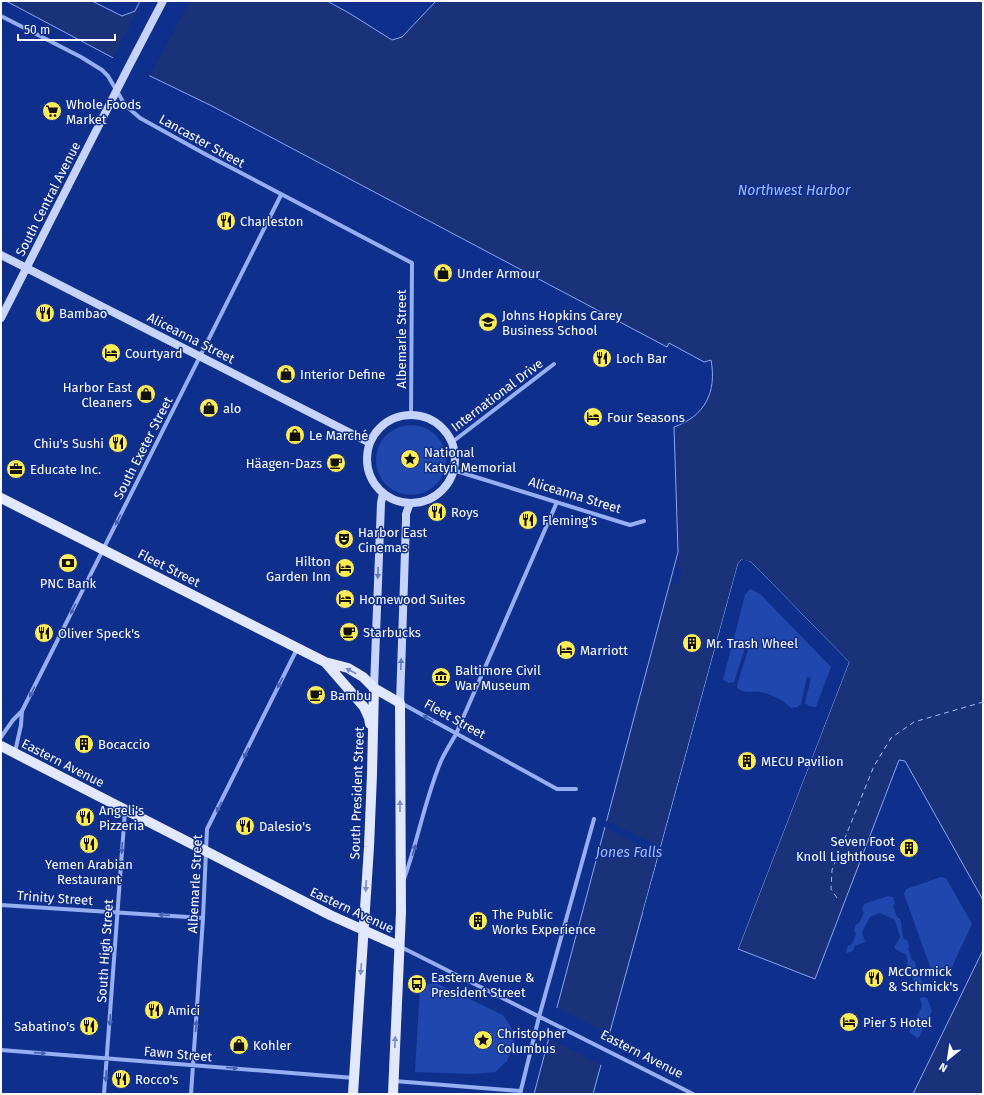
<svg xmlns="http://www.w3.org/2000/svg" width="984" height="1095" font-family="'Fira Sans',sans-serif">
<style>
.green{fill:#2047ad}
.water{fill:#1a327a;stroke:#87a7f7}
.pier{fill:#0f2f8d}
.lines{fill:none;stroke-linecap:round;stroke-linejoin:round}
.ferry{stroke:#a2bafa;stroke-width:1;stroke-dasharray:5 4;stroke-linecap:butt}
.street{stroke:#96aff3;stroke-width:4}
.secondary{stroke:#c5d3fd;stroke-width:8}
.primary{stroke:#e2e8ff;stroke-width:10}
.oneway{fill:#4562b6}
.oneway2{fill:#6179bf}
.oneway3{fill:#788cc6}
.labels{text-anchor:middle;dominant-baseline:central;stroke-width:3;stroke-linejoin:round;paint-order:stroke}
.poi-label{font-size:13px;fill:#fff;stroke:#0f2f8d;text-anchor:start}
.street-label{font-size:13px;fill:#fff;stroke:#0f2f8d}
.water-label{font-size:14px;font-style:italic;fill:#a2bafa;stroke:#0f2f8d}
</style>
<rect width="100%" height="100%" fill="#0f2f8d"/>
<!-- green -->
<path class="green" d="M376 460a35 35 0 1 1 70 0a35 35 0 1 1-70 0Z
M751,589L760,594L831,667L816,707L809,706L805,703L811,678L807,677L801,704L797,707L791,708C783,700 770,693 759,692C749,691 746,694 737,688L738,682L749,647L746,645L734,682L729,683L723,680L745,595L749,590Z
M941,877L946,878L972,924L951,969L936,973L932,972L904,894L906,889Z
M888,896L893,897L895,904L893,906L897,917L900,919C902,925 901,931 904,939L907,940L909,946L908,949L912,960L915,962L917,976L920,977L923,984L921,988L917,989L907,963L908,961L906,955L894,948L900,937L895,920L880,913L870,917L862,932L865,942L855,946L853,951L847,953L846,951L848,946L852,944L856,934L854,930L856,925L859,923L864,913L862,909L864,904Z
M436,983L503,1015L511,1027L514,1044L507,1061L495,1072L474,1074L415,1072L420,986Z
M924,997L927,998L932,1011L919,1037L917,1038L909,1032L922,1006L920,998Z"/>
<!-- water -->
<path class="water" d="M6,1H92L122,16L135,11L140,1H327L349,13L392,40L402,37L436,1H983V900L905,761L899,760L815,979L738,949L849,662L751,562L741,560L738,564L593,1094H534L678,552L674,427C705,416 717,392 711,360L704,362L669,343L667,347L212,106L119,61Z
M983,950V1094H913Z"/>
<!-- pier -->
<path class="pier" d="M143,1H190L148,78L140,74L139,75L112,60Z
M741,560H745L751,562L849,662L738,949L736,948L846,662L749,564L745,562H742L740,565L645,913L643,912L659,855L603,826L605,820L661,847L738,564Z
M676,566L682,568L678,585L671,583Z
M555,1007L611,1035L603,1066L547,1037Z"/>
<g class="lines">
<!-- ferry -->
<path class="ferry" d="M837,898L831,889L832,870L874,766L891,738L914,722L983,702"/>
<!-- street -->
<path class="street" d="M1,16L81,57L102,70L108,76L125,105L140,118L205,154L412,263L411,416
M451,443L554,364
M453,470L630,525L644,521
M401,703L557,789H576
M1,737L13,720L22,711L281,195
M15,752L21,725L22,711
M404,879C418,840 425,799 441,761C445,752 451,743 456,734L557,502
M1,905L203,918
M401,947L693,1094
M1,1050L354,1078
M394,1081L520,1091
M104,1094L125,811
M191,1094L203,918L207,829L297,649
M520,1094L539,1017L594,819"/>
<!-- secondary -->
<path class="secondary" d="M1,255L370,443
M1,318L128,68L163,1
M367 459a44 44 0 1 1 88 0a44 44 0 1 1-88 0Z
M374,688L381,503L383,493
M400,703L406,521V514L410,503"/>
<!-- primary -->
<path class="primary" d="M1,498L325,662L348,668L363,677L374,688L400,703L401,912L393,1094
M325,662L364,707L369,718L370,724
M1,746L330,915L399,946
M353,1094L369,847L372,774L374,688"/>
</g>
<!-- one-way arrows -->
<defs><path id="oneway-solid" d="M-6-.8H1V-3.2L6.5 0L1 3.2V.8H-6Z"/></defs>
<g class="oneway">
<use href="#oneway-solid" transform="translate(118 520) rotate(117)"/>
<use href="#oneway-solid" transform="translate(73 609) rotate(117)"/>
<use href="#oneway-solid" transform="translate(280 683) rotate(116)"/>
<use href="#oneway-solid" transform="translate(32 692) rotate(117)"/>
<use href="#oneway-solid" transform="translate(428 718) rotate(-150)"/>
<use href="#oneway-solid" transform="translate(246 753) rotate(116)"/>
<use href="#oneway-solid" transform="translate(219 807) rotate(117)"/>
<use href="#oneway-solid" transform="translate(122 848) rotate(94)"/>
<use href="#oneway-solid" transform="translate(414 850) rotate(-73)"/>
<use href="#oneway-solid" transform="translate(164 915) rotate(-176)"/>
<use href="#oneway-solid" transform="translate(110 1020) rotate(94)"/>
<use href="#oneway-solid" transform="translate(196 1026) rotate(-86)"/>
<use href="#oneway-solid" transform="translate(40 1053) rotate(4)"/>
<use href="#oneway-solid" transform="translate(232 1068) rotate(4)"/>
<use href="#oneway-solid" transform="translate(106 1076) rotate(94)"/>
</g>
<g class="oneway2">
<use href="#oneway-solid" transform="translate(378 573) rotate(92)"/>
<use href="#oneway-solid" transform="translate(401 664) rotate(-88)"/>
</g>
<g class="oneway3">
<use href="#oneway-solid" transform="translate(351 671) rotate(-152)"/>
<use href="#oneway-solid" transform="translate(400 806) rotate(-90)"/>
<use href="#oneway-solid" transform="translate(366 886) rotate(93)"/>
<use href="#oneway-solid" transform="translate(361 969) rotate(94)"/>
<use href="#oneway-solid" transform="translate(395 1042) rotate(-88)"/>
</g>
<!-- icons -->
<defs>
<g id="supermarket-disc" transform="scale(1)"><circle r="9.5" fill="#ffed58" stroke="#0f2f8d"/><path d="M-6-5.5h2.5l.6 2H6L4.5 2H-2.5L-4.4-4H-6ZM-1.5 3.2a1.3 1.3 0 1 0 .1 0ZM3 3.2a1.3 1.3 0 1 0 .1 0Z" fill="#111"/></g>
<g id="restaurant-disc" transform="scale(1)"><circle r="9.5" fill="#ffed58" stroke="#0f2f8d"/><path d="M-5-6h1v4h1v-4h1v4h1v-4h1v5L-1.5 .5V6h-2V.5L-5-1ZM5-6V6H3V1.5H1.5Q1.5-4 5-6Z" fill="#111"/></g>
<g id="shop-disc" transform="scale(1)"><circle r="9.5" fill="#ffed58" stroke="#0f2f8d"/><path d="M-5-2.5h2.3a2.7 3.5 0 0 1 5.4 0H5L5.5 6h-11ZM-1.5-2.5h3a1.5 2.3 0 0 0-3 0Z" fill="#111"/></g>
<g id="university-disc" transform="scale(1)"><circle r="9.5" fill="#ffed58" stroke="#0f2f8d"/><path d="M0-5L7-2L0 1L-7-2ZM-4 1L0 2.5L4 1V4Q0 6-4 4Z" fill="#111"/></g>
<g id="hotel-disc" transform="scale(1)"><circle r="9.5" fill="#ffed58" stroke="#0f2f8d"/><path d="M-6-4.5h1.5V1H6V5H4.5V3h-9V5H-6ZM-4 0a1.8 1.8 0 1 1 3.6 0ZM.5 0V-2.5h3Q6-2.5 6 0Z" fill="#111"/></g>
<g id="sight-disc" transform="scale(1)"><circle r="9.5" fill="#ffed58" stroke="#0f2f8d"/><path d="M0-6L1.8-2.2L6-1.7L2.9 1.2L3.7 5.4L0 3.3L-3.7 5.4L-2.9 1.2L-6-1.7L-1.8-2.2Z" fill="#111"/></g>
<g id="cafe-disc" transform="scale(1)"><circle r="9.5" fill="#ffed58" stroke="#0f2f8d"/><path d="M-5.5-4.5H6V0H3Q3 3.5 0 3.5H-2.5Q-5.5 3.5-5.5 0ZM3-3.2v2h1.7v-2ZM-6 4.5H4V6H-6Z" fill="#111"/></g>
<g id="office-disc" transform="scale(1)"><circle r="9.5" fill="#ffed58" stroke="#0f2f8d"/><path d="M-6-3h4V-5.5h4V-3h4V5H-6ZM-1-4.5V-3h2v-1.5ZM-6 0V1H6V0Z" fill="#111"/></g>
<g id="theatre-disc" transform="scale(1)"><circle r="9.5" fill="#ffed58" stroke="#0f2f8d"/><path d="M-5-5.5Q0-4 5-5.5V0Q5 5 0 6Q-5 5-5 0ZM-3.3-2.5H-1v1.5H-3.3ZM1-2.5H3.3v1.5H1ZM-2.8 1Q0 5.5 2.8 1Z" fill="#111"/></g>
<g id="bank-disc" transform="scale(1)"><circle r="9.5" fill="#ffed58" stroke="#0f2f8d"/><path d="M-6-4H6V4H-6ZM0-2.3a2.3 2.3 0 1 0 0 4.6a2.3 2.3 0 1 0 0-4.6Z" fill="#111"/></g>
<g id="building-disc" transform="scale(1)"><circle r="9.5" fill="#ffed58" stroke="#0f2f8d"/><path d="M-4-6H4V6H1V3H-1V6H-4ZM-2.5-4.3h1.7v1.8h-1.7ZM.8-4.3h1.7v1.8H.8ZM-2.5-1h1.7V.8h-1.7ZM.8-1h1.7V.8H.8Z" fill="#111"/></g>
<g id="museum-disc" transform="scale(1)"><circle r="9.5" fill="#ffed58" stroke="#0f2f8d"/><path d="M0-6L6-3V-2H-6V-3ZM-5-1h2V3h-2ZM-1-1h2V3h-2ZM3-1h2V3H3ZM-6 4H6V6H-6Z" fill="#111"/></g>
<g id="bus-disc" transform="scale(1)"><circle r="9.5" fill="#ffed58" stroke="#0f2f8d"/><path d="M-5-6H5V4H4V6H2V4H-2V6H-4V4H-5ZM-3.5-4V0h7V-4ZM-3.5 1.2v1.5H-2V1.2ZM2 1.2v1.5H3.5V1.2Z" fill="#111"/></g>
</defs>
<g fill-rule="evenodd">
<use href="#supermarket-disc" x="52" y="111"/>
<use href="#restaurant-disc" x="226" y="221"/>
<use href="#shop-disc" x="443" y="273"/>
<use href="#restaurant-disc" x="45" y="313"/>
<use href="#university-disc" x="488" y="322"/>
<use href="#hotel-disc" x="111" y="353"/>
<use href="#restaurant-disc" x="602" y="358"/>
<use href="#shop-disc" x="286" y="374"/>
<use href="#shop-disc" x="146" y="394"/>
<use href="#shop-disc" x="209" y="408"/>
<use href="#hotel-disc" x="593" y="417"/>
<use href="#shop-disc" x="295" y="435"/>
<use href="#restaurant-disc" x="118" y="443"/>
<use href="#sight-disc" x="410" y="459"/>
<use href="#cafe-disc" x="336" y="463"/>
<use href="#office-disc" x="16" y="469"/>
<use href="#restaurant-disc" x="437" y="512"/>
<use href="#restaurant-disc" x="528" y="520"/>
<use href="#theatre-disc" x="344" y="539"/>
<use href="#bank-disc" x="68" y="563"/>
<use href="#hotel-disc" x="345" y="568"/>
<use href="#hotel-disc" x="345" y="599"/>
<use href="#cafe-disc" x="349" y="632"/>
<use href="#restaurant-disc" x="44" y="633"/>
<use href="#building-disc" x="692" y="643"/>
<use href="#hotel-disc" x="566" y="650"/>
<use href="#museum-disc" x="441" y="677"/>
<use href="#cafe-disc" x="316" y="695"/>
<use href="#building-disc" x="84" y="744"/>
<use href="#building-disc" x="747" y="761"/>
<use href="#restaurant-disc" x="85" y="817"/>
<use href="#restaurant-disc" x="245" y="826"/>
<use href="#restaurant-disc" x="89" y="844"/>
<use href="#building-disc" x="909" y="848"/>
<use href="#building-disc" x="478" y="921"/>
<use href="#restaurant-disc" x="874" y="978"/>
<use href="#bus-disc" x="417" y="984"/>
<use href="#restaurant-disc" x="154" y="1010"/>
<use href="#hotel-disc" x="849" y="1022"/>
<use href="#restaurant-disc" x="89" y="1026"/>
<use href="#sight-disc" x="483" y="1040"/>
<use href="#shop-disc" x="239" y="1045"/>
<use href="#restaurant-disc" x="121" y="1079"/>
</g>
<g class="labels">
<!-- poi labels -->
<g class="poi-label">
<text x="66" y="104">Whole Foods<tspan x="66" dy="15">Market</tspan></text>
<text x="240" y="221">Charleston</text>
<text x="457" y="273">Under Armour</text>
<text x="59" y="313">Bambao</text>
<text x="502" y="315">Johns Hopkins Carey<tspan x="502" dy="15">Business School</tspan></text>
<text x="125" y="353">Courtyard</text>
<text x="616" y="358">Loch Bar</text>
<text x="300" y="374">Interior Define</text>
<text x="132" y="387" text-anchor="end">Harbor East<tspan x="132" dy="15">Cleaners</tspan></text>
<text x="223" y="408">alo</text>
<text x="607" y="417">Four Seasons</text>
<text x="309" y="435">Le Marché</text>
<text x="104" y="443" text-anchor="end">Chiu's Sushi</text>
<text x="424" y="452">National<tspan x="424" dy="15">Katyń Memorial</tspan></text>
<text x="322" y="463" text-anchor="end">Häagen-Dazs</text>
<text x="30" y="469">Educate Inc.</text>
<text x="451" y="512">Roys</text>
<text x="542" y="520">Fleming's</text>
<text x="358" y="532">Harbor East<tspan x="358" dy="15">Cinemas</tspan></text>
<text x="331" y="561" text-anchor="end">Hilton<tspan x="331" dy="15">Garden Inn</tspan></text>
<text x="68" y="583" text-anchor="middle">PNC Bank</text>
<text x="359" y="599">Homewood Suites</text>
<text x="363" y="632">Starbucks</text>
<text x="58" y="633">Oliver Speck's</text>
<text x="706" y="643">Mr. Trash Wheel</text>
<text x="580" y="650">Marriott</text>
<text x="455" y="670">Baltimore Civil<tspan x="455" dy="15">War Museum</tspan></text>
<text x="330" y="695">Bambu</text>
<text x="98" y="744">Bocaccio</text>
<text x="761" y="761">MECU Pavilion</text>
<text x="99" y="810">Angeli's<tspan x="99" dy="15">Pizzeria</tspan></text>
<text x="259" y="826">Dalesio's</text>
<text x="895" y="841" text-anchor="end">Seven Foot<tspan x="895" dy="15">Knoll Lighthouse</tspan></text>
<text x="89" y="864" text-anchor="middle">Yemen Arabian<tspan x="89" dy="15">Restaurant</tspan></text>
<text x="492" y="914">The Public<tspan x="492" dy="15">Works Experience</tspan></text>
<text x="888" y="971">McCormick<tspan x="888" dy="15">&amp; Schmick's</tspan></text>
<text x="431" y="977">Eastern Avenue &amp;<tspan x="431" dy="15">President Street</tspan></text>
<text x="168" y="1010">Amici</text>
<text x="863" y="1022">Pier 5 Hotel</text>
<text x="75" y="1026" text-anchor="end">Sabatino's</text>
<text x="497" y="1033">Christopher<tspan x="497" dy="15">Columbus</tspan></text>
<text x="253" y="1045">Kohler</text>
<text x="135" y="1079">Rocco's</text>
</g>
<!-- street labels -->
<g class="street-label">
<text transform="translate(202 141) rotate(29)">Lancaster Street</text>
<text transform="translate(48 199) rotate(-63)">South Central Avenue</text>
<text transform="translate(191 338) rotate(27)">Aliceanna Street</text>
<text transform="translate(401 339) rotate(-90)">Albemarle Street</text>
<text transform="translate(497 395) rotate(-37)">International Drive</text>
<text transform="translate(143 448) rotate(-63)">South Exeter Street</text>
<text transform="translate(575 495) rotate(17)">Aliceanna Street</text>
<text transform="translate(169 568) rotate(27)">Fleet Street</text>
<text transform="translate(455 719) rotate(29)">Fleet Street</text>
<text transform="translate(63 763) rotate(27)">Eastern Avenue</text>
<text transform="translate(357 793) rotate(-88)">South President Street</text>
<text transform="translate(195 884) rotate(-87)">Albemarle Street</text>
<text transform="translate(55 898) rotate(4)">Trinity Street</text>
<text transform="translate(352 910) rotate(25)">Eastern Avenue</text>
<text transform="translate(105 951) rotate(-86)">South High Street</text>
<text transform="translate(178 1054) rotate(5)">Fawn Street</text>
<text transform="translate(642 1054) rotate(27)">Eastern Avenue</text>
</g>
<!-- water labels -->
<g class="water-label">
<text x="794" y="190">Northwest Harbor</text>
<text x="629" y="852">Jones Falls</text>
</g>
</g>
<!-- border -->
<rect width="984" height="1095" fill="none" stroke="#ffffff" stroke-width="4"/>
<!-- north arrow -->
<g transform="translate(948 1059) rotate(210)" stroke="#0f2f8d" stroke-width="3" paint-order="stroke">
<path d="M0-3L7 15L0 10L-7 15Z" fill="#ffffff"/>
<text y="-6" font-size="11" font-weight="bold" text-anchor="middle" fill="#ffffff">N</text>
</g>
<!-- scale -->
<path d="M18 34v6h97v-6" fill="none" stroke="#ffffff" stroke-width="2"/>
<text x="24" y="34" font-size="12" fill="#ffffff" stroke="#0f2f8d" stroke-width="3" paint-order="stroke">50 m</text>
</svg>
